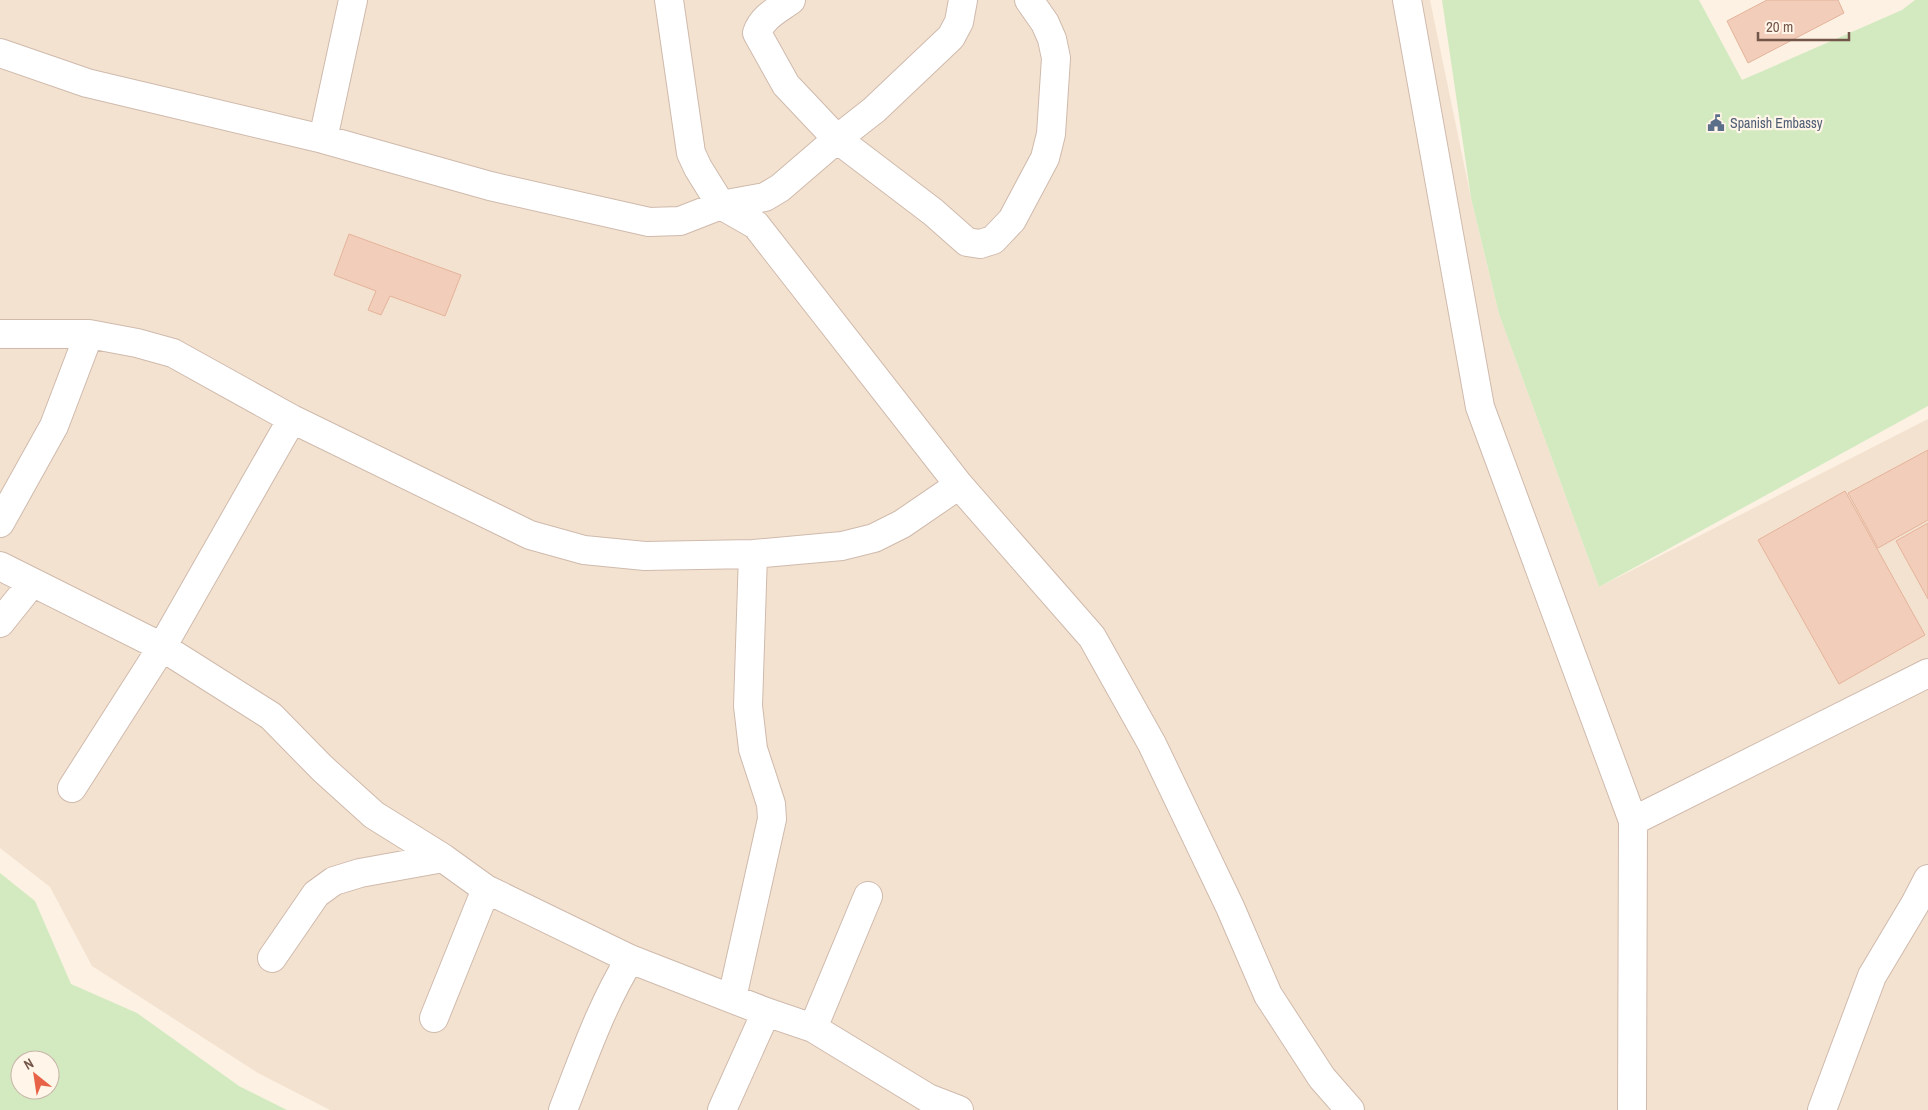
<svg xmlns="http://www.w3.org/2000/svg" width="1928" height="1110" font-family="'Archivo Narrow',sans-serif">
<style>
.residential{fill:#f4e2d1}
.green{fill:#d3eac1;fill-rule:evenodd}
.building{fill:#f2cdba;stroke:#e4b39a}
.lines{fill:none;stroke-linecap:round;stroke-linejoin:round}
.minor-casing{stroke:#cfbaac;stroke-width:30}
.minor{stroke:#fff;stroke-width:28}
.labels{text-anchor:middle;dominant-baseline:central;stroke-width:4.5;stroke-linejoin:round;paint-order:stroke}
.service-label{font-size:14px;fill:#4e5e75;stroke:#fff5e8;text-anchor:start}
</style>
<rect width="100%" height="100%" fill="#fcf1e2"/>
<!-- residential -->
<path class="residential" d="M0,0H1430L1471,198L1499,314L1599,587L1928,419V1110H330L258,1073L92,966L50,887L0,848Z"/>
<!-- green -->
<path class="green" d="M1442,0H1699L1742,80L1902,10L1915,0H1928V406L1599,587L1499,314L1471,198Z
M0,873L35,901L71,984L137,1013L239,1086L287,1110H0ZM20,1060H50V1090H20Z"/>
<!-- building -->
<path class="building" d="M1767,0H1838L1844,13L1748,63L1727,21Z
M349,234L461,275L445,316L390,296L381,315L368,310L376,291L334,275Z
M1928,450V520L1878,548L1848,493Z
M1845,491L1925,635L1839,684L1758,540Z
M1928,523V599L1896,541Z"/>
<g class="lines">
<!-- minor casing -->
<g class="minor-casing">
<path id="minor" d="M669,0L691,153L698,168L721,205L756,225L959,485L1092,637L1152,744L1230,907L1268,995L1322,1078L1350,1110
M791,0C779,9 762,17 757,33L786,85L837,139L933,212L967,242L980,244L993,240L1012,220L1045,158L1051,134L1056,58L1052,39L1045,23L1029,0
M1407,0L1480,407L1633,821L1632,1110
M0,53L87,83L323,139L490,186L649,222L680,221L721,205L765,197L780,188L837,139L874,110L951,37L959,22L963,0
M323,139L353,0
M0,334H89L137,343L173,353L292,419L530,535L584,550L645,556L753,554L842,546L874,538L902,524L959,485
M0,523L54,426L89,334
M0,566L162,647L271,716L322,768L374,815L443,858L486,889L630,959L766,1012L813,1028L928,1098L959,1110
M0,623L32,583
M72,788L162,647L292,419
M1633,821L1928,673
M272,958L316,894L334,881L360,873L443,858
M732,998L772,819L771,804L753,749L748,706L753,554
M434,1018L486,889
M813,1028L868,896
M563,1110C583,1059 601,1006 630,959
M722,1110L766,1012
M1822,1110L1872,976L1915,904L1928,879"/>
</g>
<!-- minor -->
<use href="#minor" class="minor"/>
</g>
<!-- icons -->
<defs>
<g id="civic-bare" transform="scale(1.35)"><path d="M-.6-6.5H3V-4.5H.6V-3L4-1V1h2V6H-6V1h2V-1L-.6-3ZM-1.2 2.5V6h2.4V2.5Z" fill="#5c6f8a" stroke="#fff5e8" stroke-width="2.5" paint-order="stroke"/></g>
</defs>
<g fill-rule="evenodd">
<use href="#civic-bare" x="1716" y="123"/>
</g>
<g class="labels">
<!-- service labels -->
<g class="service-label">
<text x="1730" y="123">Spanish Embassy</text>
</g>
</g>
<!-- north arrow -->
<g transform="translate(35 1075) rotate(330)"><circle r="24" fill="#fff5e8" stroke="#c7b5a8"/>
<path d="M0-4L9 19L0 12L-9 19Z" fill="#e76247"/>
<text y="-8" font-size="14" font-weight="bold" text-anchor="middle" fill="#745649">N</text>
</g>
<!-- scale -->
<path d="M1758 32v8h91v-8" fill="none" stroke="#745649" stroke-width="2.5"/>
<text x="1766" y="32" font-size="15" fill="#745649" stroke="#fff5e8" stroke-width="4" paint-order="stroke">20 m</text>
</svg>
